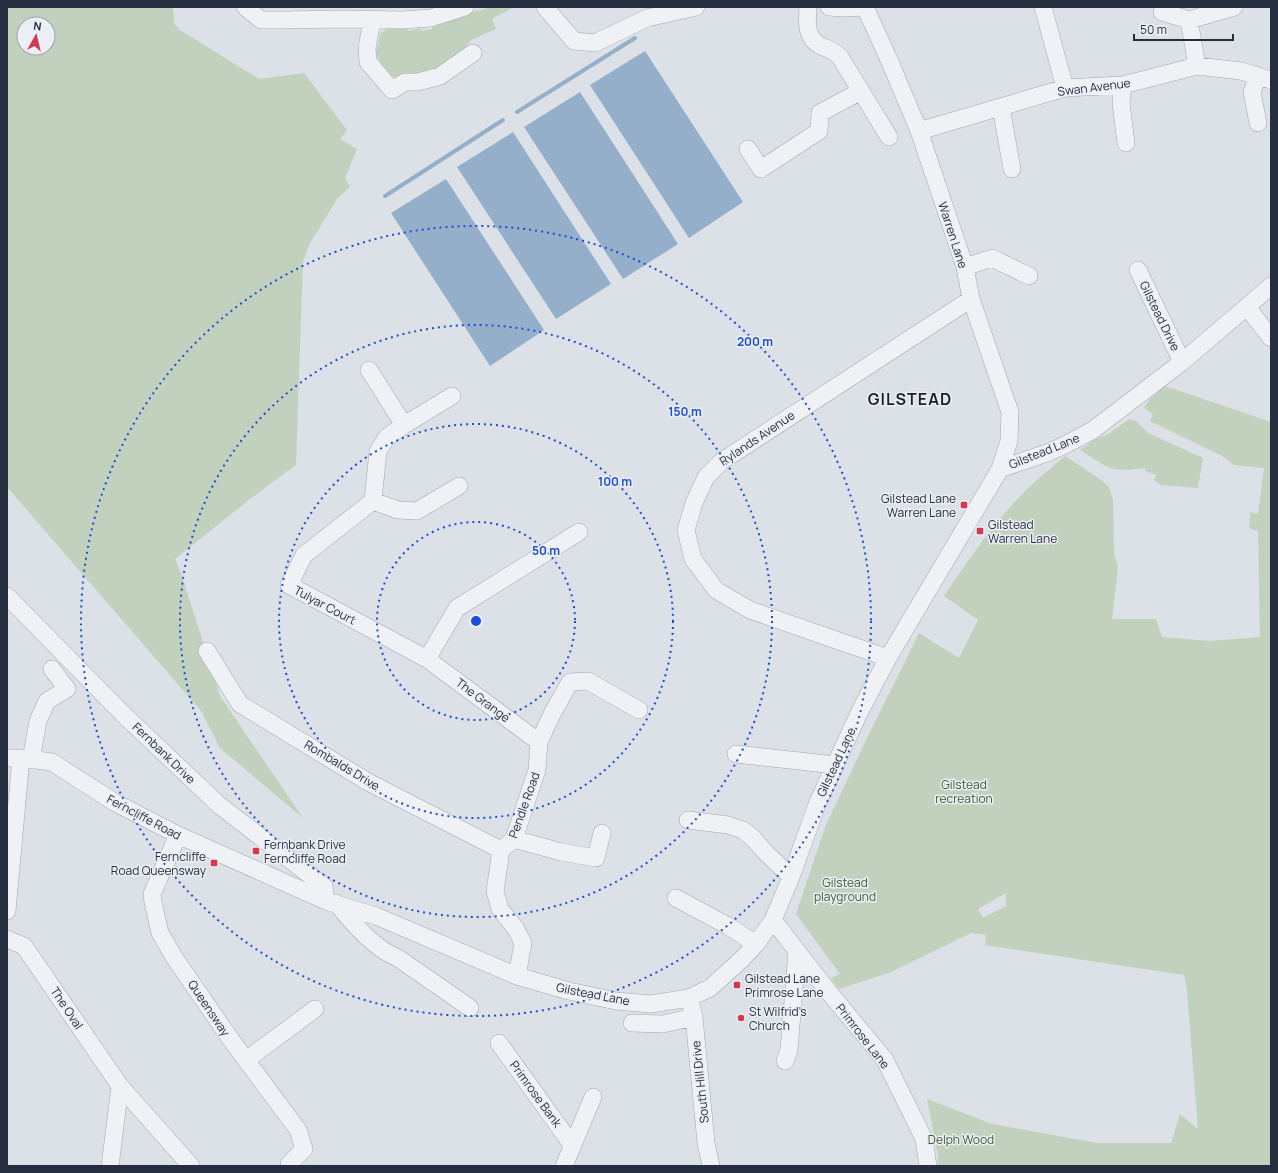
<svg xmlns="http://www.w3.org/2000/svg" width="1278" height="1173" font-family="Manrope,sans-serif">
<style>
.green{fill:#c2d1bd;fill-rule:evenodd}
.water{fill:#95aec9}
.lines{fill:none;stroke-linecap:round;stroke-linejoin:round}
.stream{stroke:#95aec9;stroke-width:4}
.minor-casing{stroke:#a1a7b1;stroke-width:18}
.minor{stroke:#eff1f5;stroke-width:17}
.ring{fill:none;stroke:#1d4ed8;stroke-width:2;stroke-dasharray:2 4}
.poi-dot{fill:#d33a51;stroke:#ebeff5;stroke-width:1.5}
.labels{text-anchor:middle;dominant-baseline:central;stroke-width:3;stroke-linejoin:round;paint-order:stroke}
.street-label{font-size:12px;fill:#252e3e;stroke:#ebeff5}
.poi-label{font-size:12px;fill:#252e3e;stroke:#ebeff5;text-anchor:start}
.park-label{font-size:12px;fill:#395a32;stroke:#ebeff5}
.district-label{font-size:16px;font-weight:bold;letter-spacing:1px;fill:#181f2e;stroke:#ebeff5}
.centre{fill:#1d4ed8;stroke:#ebeff5;stroke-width:2}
.ring-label{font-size:12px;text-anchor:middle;font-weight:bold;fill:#1d4ed8;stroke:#ebeff5;stroke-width:3;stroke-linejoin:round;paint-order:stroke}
</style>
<rect width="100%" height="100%" fill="#dce0e7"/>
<!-- green -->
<path class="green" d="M7,7H173L174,23L180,30L259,79L304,73L347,130L340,139L357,149L345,178L350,187L337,199L309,245L303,262L296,465L250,499L175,559L182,576L220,696L303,818L220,748L201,711L7,487ZM24,24H48V48H24Z
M492,7H514L492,19L496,29L471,40L460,57L425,76L400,78L387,75L376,53L380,34L388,28L407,29L408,31L420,28L422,31L432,29V23Z
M1165,386L1271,422V1166H938V1156L927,1099L992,1124L1097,1143H1171L1180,1114L1198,1129L1187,991L1184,975L985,945L986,935L971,933L891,972L839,989L831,978L840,974L796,914L825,827L867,738L919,633L959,658L978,620L944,596C968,560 993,524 1023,493C1036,480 1051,468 1065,456L1101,480L1109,487L1113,500L1114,552L1118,568L1112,619H1156L1162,637L1210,641L1260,637L1258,531L1249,528L1250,512L1258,514L1264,468L1234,465L1222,456L1150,421L1153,414L1144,408L1149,400ZM1006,893V906L983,918L978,909Z
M1129,419L1136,421L1148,433L1203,458L1198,488L1160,485L1154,480L1156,475L1145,471V468C1111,473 1108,468 1080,450L1094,440L1110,433Z"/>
<!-- water -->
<path class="water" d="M645,51L743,202L689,238L590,85Z
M580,92L678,244L623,279L524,127Z
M513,132L611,284L556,319L457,167Z
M446,179L544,330L490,366L391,213Z"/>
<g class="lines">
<!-- stream -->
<path class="stream" d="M517,112L635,38
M385,196L503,120"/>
<!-- minor casing -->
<g class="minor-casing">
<path id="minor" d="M245,7L261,20H282L342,19L402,20L431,18L465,7
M545,7L574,41L595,43L647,18L696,7
M808,7C807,22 805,38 821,46C830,50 833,50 840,57L889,137
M829,7L843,8L864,7
M1043,7L1065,88
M1162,12L1189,20L1234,7
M372,20L367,48L368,62L392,90L405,82H418L440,76L473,53
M1189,20L1197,66
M1123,85L1121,103L1126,143
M1001,107L1012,169
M1258,123L1252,92L1258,76
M919,131L1065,88L1123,85L1197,66L1241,71L1271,80
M748,149L761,169L819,131L820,113L861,91
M965,267L992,258L1029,276
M1138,270L1182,362
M1247,307L1271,338
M369,370L404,425L387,437L378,451L373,501
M404,425L452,396
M1000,469L1047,453L1067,444L1093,430L1182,362L1271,286
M459,486L417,511L398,510L373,501L304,555L289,585L427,659L539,742
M7,596L123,714L219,805L324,886L326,901
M207,651L240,704L368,782L501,850
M888,658L750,610L716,590L693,559L686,530L694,503L706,477L722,461L971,299
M427,659L457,608L579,532
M736,754L835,765
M7,758H21L52,762L114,802L178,835L326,901L376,916L517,976L569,991L616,1001L651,1004L689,998L710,988L741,960L756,944L773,920L791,877L818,802L860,711L888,658L1000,469L1009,441L1010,412L971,299L965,267L919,131L890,62L865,7
M31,760L38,721L47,701L67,689L52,669
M688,820L728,825L743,830L753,838L764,851L791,877
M178,835L152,894L153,902L160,933L174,957L229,1037L298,1130L304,1149L289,1164V1166
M514,839L561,852L596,858L602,833
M676,898L728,926L756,944
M336,903C353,923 374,949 398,958L470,1008
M7,911L21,758
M773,920L828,991L885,1060L924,1139L928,1166
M7,939L24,946L120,1086L110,1166
M517,976L523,943L516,929L500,909L495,891L501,850L514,839L537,770L539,742L552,714L570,682L588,681L639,710
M689,998L694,1017L706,1143L711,1166
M632,1023L663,1024L694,1017
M499,1043L572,1145
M246,1060L315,1009
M785,1061L789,1050L797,951
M120,1086L191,1166
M564,1166L593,1097"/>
</g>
<!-- minor -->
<use href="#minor" class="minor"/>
</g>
<!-- distance rings -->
<g class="ring">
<circle cx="476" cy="621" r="99"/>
<circle cx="476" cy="621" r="197"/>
<circle cx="476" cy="621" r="296"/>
<circle cx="476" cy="621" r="395"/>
</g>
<!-- markers -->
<g class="poi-dot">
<rect x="960" y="501" width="8" height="8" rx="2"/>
<rect x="976" y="527" width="8" height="8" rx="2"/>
<rect x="252" y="847" width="8" height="8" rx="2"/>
<rect x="210" y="859" width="8" height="8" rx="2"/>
<rect x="733" y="981" width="8" height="8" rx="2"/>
<circle cx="741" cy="1018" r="4"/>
</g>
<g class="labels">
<!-- street labels -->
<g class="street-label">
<text transform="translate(1094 87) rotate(-7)">Swan Avenue</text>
<text transform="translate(953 235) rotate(72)">Warren Lane</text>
<text transform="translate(1160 316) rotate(64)">Gilstead Drive</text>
<text transform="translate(757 438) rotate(-34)">Rylands Avenue</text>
<text transform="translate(1044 451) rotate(-22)">Gilstead Lane</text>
<text transform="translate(325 605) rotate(28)">Tulyar Court</text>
<text transform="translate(483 700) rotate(37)">The Grange</text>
<text transform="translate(164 753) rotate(44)">Fernbank Drive</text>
<text transform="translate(836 762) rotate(-65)">Gilstead Lane</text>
<text transform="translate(342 765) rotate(31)">Rombalds Drive</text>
<text transform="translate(524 805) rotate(-70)">Pendle Road</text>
<text transform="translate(144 817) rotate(28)">Ferncliffe Road</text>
<text transform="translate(593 994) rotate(11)">Gilstead Lane</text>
<text transform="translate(67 1008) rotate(56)">The Oval</text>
<text transform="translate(209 1008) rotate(56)">Queensway</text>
<text transform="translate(863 1036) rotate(52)">Primrose Lane</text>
<text transform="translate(700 1082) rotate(-96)">South Hill Drive</text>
<text transform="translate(536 1094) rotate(54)">Primrose Bank</text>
</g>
<!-- poi labels -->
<g class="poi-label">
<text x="956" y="498" text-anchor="end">Gilstead Lane<tspan x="956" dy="14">Warren Lane</tspan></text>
<text x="988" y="524">Gilstead<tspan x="988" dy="14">Warren Lane</tspan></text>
<text x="264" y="844">Fernbank Drive<tspan x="264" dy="14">Ferncliffe Road</tspan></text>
<text x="206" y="856" text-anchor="end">Ferncliffe<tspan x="206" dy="14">Road Queensway</tspan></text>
<text x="745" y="978">Gilstead Lane<tspan x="745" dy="14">Primrose Lane</tspan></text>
<text x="749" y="1011">St Wilfrid's<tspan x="749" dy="14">Church</tspan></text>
</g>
<!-- park labels -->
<g class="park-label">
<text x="964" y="784">Gilstead<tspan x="964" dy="14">recreation</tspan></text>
<text x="845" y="882">Gilstead<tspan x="845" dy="14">playground</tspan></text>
<text x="961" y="1139">Delph Wood</text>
</g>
<!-- district labels -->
<g class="district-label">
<text x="910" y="399">GILSTEAD</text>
</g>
</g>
<circle cx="476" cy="621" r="6" class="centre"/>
<g class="ring-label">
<text x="755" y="346">200 m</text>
<text x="685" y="416">150 m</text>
<text x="615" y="486">100 m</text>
<text x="546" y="555">50 m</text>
</g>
<!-- border -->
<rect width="1278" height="1173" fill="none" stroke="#252e3e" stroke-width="16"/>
<!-- north arrow -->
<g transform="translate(36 36) rotate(8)"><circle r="19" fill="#ebeff5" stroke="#9ca2ac"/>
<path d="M0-3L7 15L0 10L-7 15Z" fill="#d33a51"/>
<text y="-6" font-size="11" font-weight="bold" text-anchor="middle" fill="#252e3e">N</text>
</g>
<!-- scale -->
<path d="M1134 34v6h99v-6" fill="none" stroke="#252e3e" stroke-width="2"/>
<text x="1140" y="34" font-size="12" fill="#252e3e" stroke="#ebeff5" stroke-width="3" paint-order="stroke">50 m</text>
</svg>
